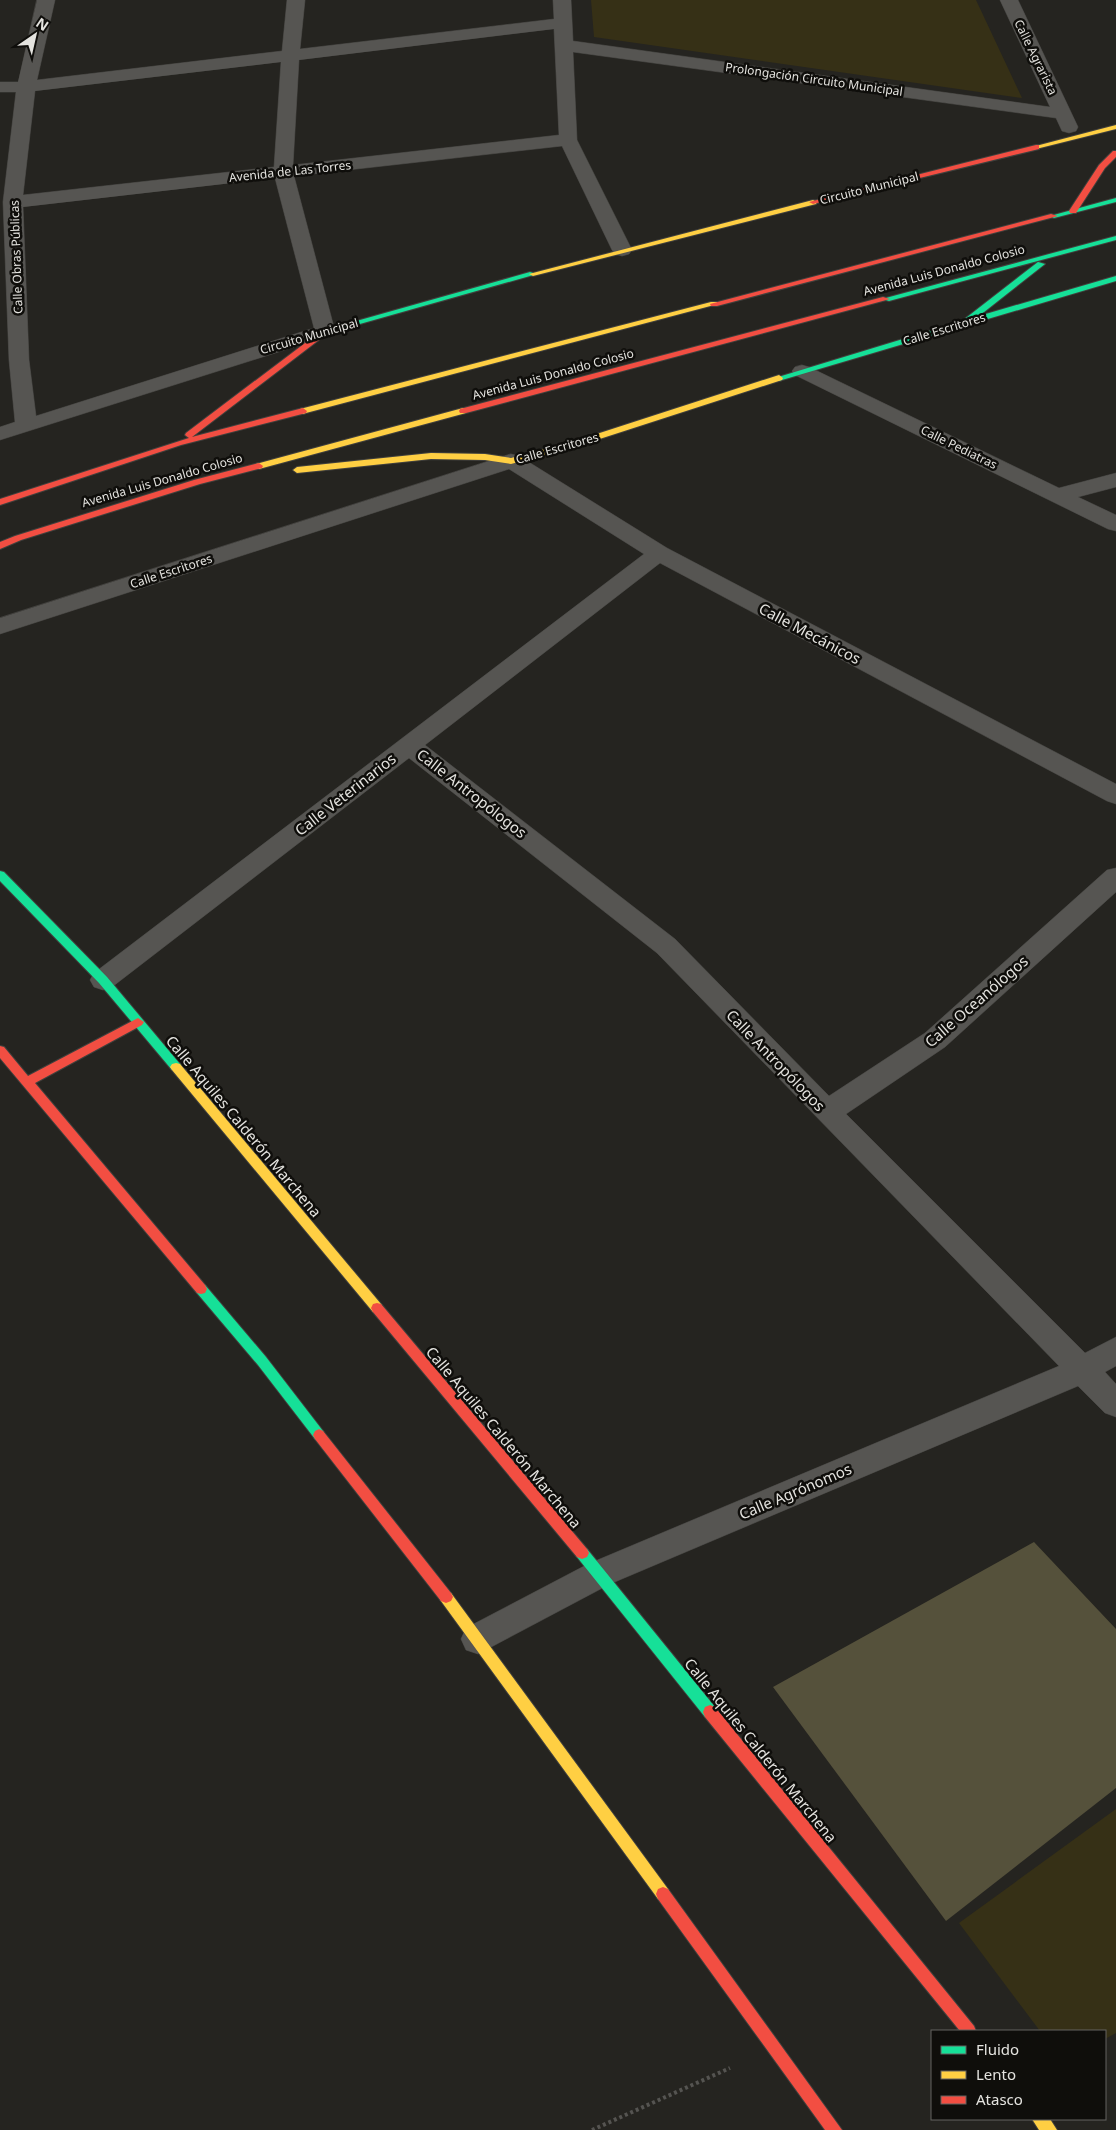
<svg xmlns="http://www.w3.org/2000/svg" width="1116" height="2130" font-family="'Noto Sans',sans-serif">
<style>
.green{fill:#363016}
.building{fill:#55513b}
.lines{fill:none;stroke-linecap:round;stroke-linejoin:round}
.street-casing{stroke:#41403d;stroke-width:1}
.fast-casing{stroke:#41403d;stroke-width:2}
.slow-casing{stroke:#41403d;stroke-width:2}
.jam-casing{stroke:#41403d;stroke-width:2}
.path{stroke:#555451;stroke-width:4;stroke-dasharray:3 3;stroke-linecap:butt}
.street{fill:#565552;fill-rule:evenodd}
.fast{fill:#16e098;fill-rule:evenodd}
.slow{fill:#ffcf43;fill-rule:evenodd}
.jam{fill:#f24e42;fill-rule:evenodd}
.labels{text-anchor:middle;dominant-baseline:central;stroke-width:5;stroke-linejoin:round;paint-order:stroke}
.far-street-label{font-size:12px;fill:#e4e3df;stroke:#0f0e0b}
.street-label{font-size:15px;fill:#e4e3df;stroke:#0f0e0b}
</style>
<rect width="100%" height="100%" fill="#252420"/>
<!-- green -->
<path class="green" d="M591,0H976L1022,98L594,37Z
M1116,1809V2033L1105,2039V2031H1040L959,1923Z"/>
<!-- building -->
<path class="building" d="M1034,1542L1116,1629V1788L946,1921L773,1687Z"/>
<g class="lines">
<!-- street casing -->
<g class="street-casing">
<path id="street" d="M37,0H55L37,80L282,51L287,0H305L300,49L554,19L553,0H571L573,41L1050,107L1000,0H1018L1078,127L1076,131L1069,133L1062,131L1056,118L573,52L577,140L632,250L629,254L622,256L615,254L612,250L562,146L294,176L335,331L332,335L0,440V427L15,422L9,360L3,202L16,92H0V82H18ZM554,29L559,135L293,165L299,60ZM281,62L274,167L23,195L35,91ZM275,178L314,328L36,416L29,360L23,207Z
M802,365L809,367L1059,488L1116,473V487L1078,497L1116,515V531L1108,529L795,375L792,371L795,367Z
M511,454L519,456L667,548L1116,784V804L1107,801L660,563L425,745L675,939L829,1096L925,1033L1107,870L1116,868V892L945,1047L846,1114L1085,1353L1116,1337V1366L1105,1372L1116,1384V1417L1105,1413L1078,1386L610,1584L478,1654L466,1650L461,1639L466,1628L588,1564L1059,1366L657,953L409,758L112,987L103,990L94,987L90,980L94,973L644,554L509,469L0,634V618Z"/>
</g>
<!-- fast casing -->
<g class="fast-casing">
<path id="fast" d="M1116,198V202L1054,218L1050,216Z
M1116,236V240L889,301L882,299Z
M1038,262L1045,264L979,316L1116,276V281L782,380L779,381L775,378L962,321Z
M530,272L537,274L328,333H322L321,331Z
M0,871L4,872L107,977L180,1064L182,1067L180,1070H172L99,983L0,881Z
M201,1284L205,1285L266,1357L323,1431L325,1435L323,1439L319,1441L315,1439L258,1365L197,1293L195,1289L197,1285Z
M582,1547L587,1549L715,1707L717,1712L715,1717L710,1719L705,1717L577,1557L575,1553L577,1549Z"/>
</g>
<!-- slow casing -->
<g class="slow-casing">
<path id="slow" d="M1116,125V129L1036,149L1032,147Z
M813,200L817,202L816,204L533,276L529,274Z
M711,302H717L718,304L306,413L303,414L299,411L300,409Z
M779,375L783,378L782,380L578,446L511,464L485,460L431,459L297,473L293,470L297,467L431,453L485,454L511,458L572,442Z
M463,408L466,409V413L259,469L255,466L256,464Z
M176,1063L180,1064L381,1304L383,1308L381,1312L377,1313L373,1312L172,1070L170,1067L172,1064Z
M446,1591L451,1593L668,1889L670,1894L668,1899L663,1901L658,1899L441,1601L439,1597L441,1593Z
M1032,2119H1050L1057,2130H1039Z"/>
</g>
<!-- jam casing -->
<g class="jam-casing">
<path id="jam" d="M1036,145H1039V149L813,204L809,202Z
M1113,151H1116V157L1105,168L1076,213H1070L1069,211L1099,165Z
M1051,214L1058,216L717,306H711L710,304Z
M883,297L890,299L466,413H460L459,411L460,409Z
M325,328L329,331L328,333L192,437L303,408L307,411L306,413L181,445L0,505V499L189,438L185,435L186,433Z
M259,463L263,466L262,468L200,484L21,540L0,549V542L15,536L194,480Z
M138,1018L144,1022L142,1025L35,1083L205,1285L207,1289L205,1293L201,1294L197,1293L0,1058V1046L4,1047L28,1076Z
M377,1303L381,1304L587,1549L589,1553L587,1557L582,1559L577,1557L373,1312L371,1308L373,1304Z
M319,1429L323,1431L451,1593L453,1597L451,1601L446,1603L441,1601L315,1439L313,1435L315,1431Z
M710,1705L715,1707L974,2026L976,2031H960L705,1717L703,1712L705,1707Z
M663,1887L668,1889L842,2130H825L658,1899L656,1894L658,1889Z"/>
</g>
<!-- path -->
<path class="path" d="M592,2130L730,2068"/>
<!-- street -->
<use href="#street" class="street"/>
<!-- fast -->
<use href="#fast" class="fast"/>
<!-- slow -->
<use href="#slow" class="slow"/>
<!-- jam -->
<use href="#jam" class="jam"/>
</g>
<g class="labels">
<!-- far-street labels -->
<g class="far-street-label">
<text transform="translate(1036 57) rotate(64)">Calle Agrarista</text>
<text transform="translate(814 79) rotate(8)">Prolongación Circuito Municipal</text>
<text transform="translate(290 171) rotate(-6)">Avenida de Las Torres</text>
<text transform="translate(869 188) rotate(-14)">Circuito Municipal</text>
<text transform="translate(16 257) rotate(-92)">Calle Obras Públicas</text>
<text transform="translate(944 270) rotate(-15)">Avenida Luis Donaldo Colosio</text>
<text transform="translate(944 329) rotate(-17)">Calle Escritores</text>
<text transform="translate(309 336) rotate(-16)">Circuito Municipal</text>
<text transform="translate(553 374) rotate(-15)">Avenida Luis Donaldo Colosio</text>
<text transform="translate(959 447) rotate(26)">Calle Pediatras</text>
<text transform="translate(557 448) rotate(-16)">Calle Escritores</text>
<text transform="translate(162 480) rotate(-16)">Avenida Luis Donaldo Colosio</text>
<text transform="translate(171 571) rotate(-18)">Calle Escritores</text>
</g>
<!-- street labels -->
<g class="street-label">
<text transform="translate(810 633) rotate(28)">Calle Mecánicos</text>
<text transform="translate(472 793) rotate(38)">Calle Antropólogos</text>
<text transform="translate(345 794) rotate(-38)">Calle Veterinarios</text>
<text transform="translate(976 1001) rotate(-41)">Calle Oceanólogos</text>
<text transform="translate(776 1060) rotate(46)">Calle Antropólogos</text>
<text transform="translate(244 1126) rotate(50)">Calle Aquiles Calderón Marchena</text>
<text transform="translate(504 1437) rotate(50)">Calle Aquiles Calderón Marchena</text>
<text transform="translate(795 1491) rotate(-23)">Calle Agrónomos</text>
<text transform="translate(761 1750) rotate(51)">Calle Aquiles Calderón Marchena</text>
</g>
</g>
<!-- legend -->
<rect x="931" y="2030" width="175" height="90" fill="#0f0e0b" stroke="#646360"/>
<rect x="941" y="2046" width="25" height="8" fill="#16e098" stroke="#646360"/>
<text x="976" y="2055" font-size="15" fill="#e4e3df">Fluido</text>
<rect x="941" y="2071" width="25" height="8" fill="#ffcf43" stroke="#646360"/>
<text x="976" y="2080" font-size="15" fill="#e4e3df">Lento</text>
<rect x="941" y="2096" width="25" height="8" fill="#f24e42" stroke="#646360"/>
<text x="976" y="2105" font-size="15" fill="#e4e3df">Atasco</text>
<!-- north arrow -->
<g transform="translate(35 35) rotate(34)" stroke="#0f0e0b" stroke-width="4" paint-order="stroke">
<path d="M0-4L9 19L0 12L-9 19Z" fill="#e4e3df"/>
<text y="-8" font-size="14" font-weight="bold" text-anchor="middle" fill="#e4e3df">N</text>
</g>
</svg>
